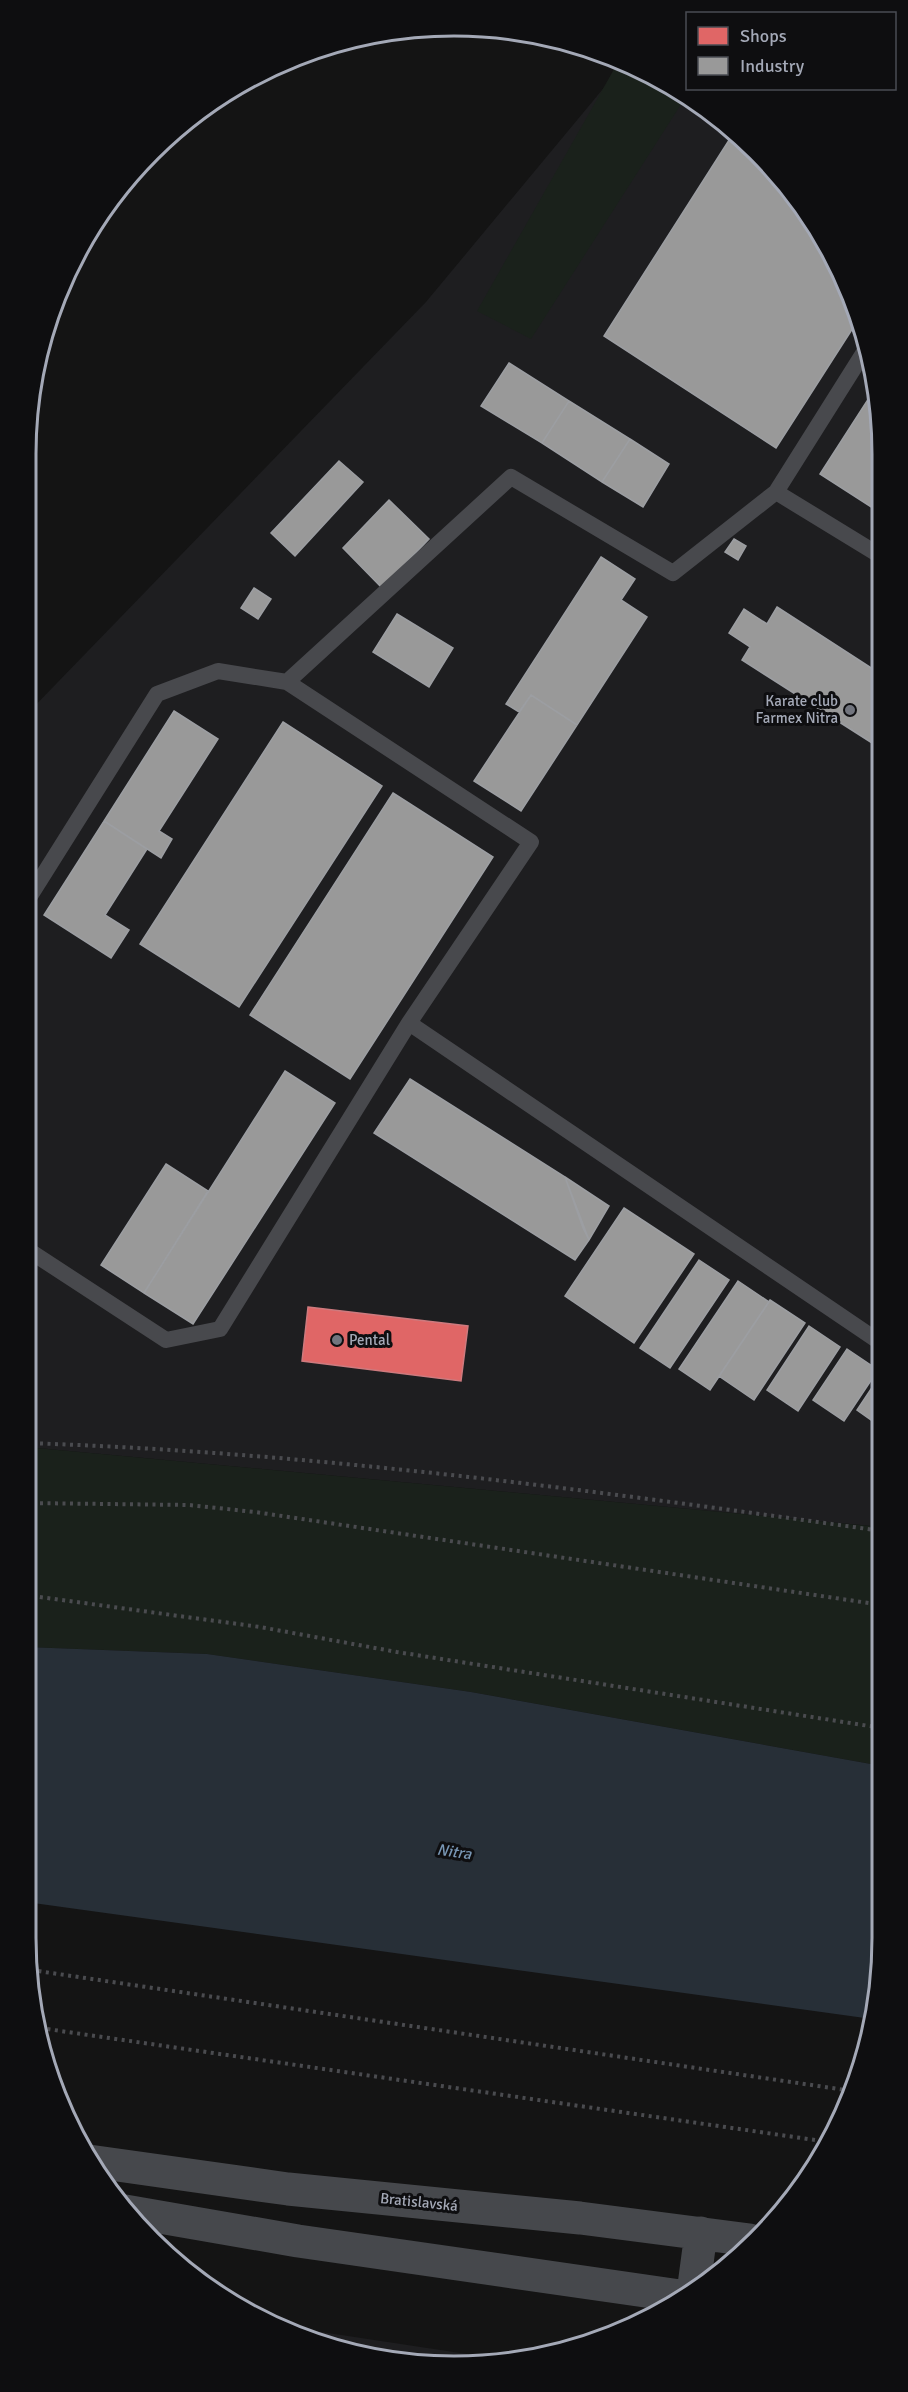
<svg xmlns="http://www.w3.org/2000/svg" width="908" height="2392" font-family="Signika,sans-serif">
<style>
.built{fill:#1e1e20}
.green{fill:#1a211b}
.water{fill:#272f37}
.shops{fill:#e06666;stroke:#ce7a7e;stroke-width:1.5}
.industry{fill:#999;stroke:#9c9ea2;stroke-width:1.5}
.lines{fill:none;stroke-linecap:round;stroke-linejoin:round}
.path{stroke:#4a4b4f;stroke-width:4;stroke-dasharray:3 4.5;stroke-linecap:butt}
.lane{stroke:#48494d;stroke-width:16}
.secondary{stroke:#46484c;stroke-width:33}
.poi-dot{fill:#72757e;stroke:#0e0e10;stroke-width:2}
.labels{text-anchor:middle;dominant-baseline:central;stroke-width:6;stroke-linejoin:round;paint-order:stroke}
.poi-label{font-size:15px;fill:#a4a9b7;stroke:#0e0e10;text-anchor:end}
.street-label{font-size:15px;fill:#a4a9b7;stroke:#0e0e10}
.water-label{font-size:16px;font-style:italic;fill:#7896b4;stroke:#0e0e10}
.rim{fill:none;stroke:#a4a9b7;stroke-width:3}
</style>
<rect width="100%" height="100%" fill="#141414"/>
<!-- built -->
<path class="built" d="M622,66L692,98L776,172L850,290L879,398L882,1527L26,1447V715L426,302Z
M275,2325L500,2359L398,2363L317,2344Z"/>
<!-- green -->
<path class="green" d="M617,64L687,95L531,339L477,311Z
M26,1447L881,1527L882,1766L471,1692L207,1654L26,1647Z"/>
<!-- water -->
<path class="water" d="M26,1647L207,1654L471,1692L882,1766V1938L872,2019L26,1902Z"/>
<!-- shops -->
<path class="shops" d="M308,1307L468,1326L461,1381L302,1361Z"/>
<!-- industry -->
<path class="industry" d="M733,134L776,172L850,290L858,320L776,448L604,336Z
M509,363L569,401L542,443L481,406Z
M876,387L879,398V512L820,474Z
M569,401L630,439L602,482L542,443Z
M630,439L669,464L643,507L602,482Z
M339,461L363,482L295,556L271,533Z
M389,500L429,539L382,588L343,548Z
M734,539L746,546L738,560L725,552Z
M601,557L635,579L621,600L647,617L577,725L531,695L519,712L506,704Z
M254,588L271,599L258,619L241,608Z
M777,607L879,673L880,748L742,660L750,647L729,633L744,609L767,624Z
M397,614L453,648L429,687L373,652Z
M531,695L577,725L521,811L474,781Z
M174,711L218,739L159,831L172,839L161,858L104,821Z
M283,722L382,786L239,1007L140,944Z
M393,793L493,857L350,1079L250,1015Z
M104,821L147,849L105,915L129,930L111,958L44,915Z
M285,1071L335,1103L193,1324L144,1293Z
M410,1079L565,1177L589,1240L575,1260L374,1133Z
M166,1164L208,1191L144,1293L101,1265Z
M565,1177L609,1206L589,1240L583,1228Z
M624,1208L694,1254L634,1343L565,1296Z
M699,1260L729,1280L670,1368L640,1348Z
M738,1281L769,1302L710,1390L679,1369Z
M770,1300L805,1323L754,1400L719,1376Z
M809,1326L840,1347L798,1411L767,1390Z
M847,1349L878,1370L844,1421L813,1400Z
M881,1374V1404L871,1420L857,1410Z
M881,1409V1426L873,1421Z"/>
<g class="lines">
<!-- path -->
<path class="path" d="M25,1443C313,1452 597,1491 882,1531
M25,1503L189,1505L255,1512L882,1605
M25,1595L260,1627L397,1652L882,1728
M31,1970L852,2091
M40,2028L829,2142"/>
<!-- lane -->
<path class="lane" d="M776,492L879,555
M287,682L511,477L673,573L776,492L866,349
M25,904L157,694L218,671L287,682L531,842L409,1023L220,1329L166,1340L25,1248
M409,1023L881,1343"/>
<!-- secondary -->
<path class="secondary" d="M89,2161L288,2189L580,2218L750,2240
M125,2211L298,2241L687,2297
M693,2293L701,2233"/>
</g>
<!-- markers -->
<g class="poi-dot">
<circle cx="850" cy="710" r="6"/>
<circle cx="337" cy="1340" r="6"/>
</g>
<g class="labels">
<!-- poi labels -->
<g class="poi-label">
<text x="838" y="701">Karate club<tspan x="838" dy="17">Farmex Nitra</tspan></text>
<text x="349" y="1340" text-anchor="start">Pental</text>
</g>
<!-- street labels -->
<g class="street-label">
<text transform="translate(419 2202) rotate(6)">Bratislavská</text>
</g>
<!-- water labels -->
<g class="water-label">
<text transform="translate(454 1852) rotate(8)">Nitra</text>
</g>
</g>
<!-- crop -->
<path d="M0 0H908V2392H0ZM454 36H454A418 418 0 0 1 872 454V1938A418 418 0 0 1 454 2356H454A418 418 0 0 1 36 1938V454A418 418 0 0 1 454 36Z" fill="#0e0e10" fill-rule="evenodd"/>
<path class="rim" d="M454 36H454A418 418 0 0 1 872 454V1938A418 418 0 0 1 454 2356H454A418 418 0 0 1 36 1938V454A418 418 0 0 1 454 36Z"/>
<!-- legend -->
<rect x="686" y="12" width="210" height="78" fill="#0e0e10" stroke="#4a4c53" stroke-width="1.5"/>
<rect x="698" y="27" width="30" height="18" fill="#e06666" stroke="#4a4c53" stroke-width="1.5"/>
<text x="740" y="42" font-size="18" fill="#a4a9b7">Shops</text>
<rect x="698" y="57" width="30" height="18" fill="#999999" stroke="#4a4c53" stroke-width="1.5"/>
<text x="740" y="72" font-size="18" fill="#a4a9b7">Industry</text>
</svg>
